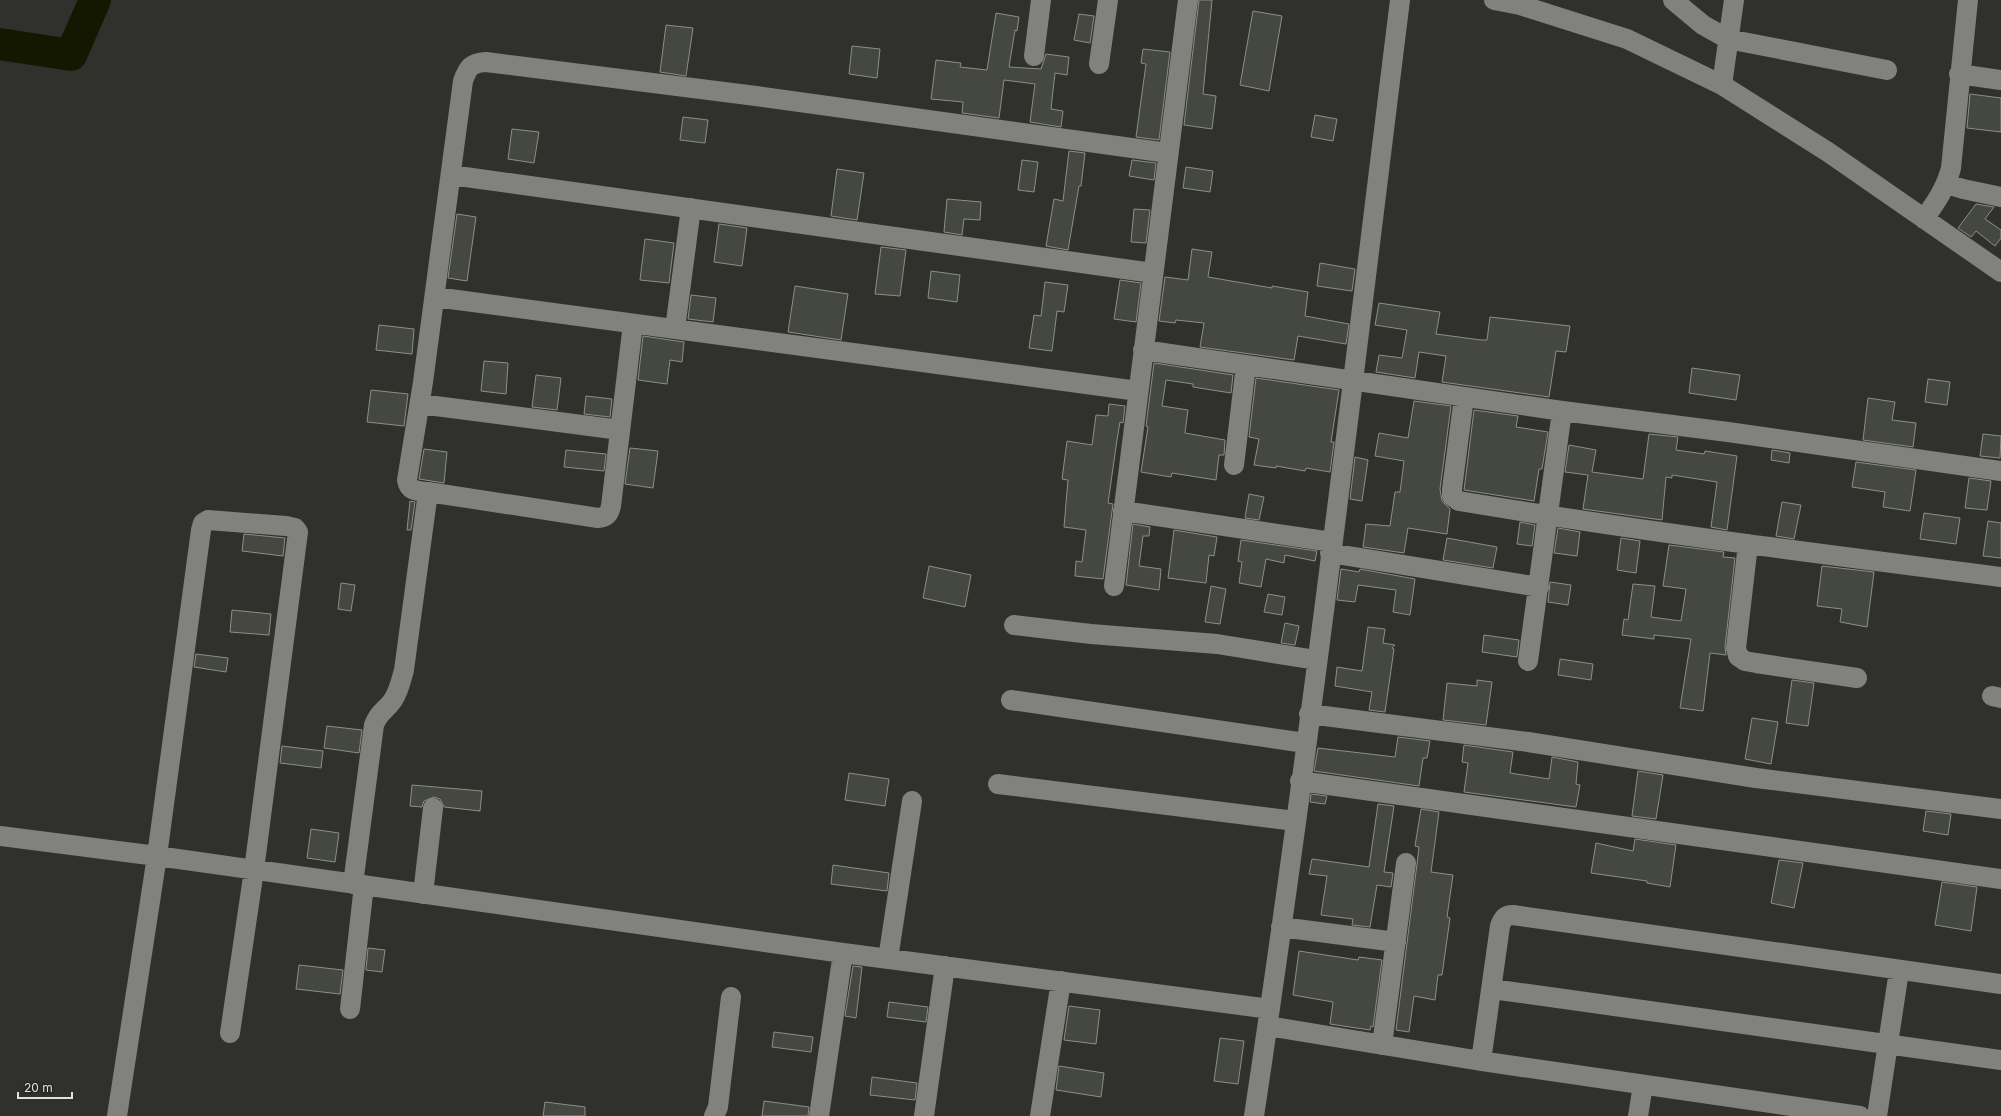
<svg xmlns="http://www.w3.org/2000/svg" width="2001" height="1116" font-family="Inter,sans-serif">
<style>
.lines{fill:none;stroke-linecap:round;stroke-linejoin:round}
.river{stroke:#141800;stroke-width:32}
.building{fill:#454741;stroke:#8c8e88}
.minor{stroke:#81827d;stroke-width:20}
</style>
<rect width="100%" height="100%" fill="#30312c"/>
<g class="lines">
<!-- river -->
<path class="river" d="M0,44L71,55L95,0"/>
</g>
<!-- building -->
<path class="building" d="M1199,0H1212L1203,94L1216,96L1212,129L1184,125Z
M1253,11L1282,16L1269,91L1240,85Z
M996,13L1019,17L1017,31L1015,30L1009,67L1041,69L1046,54L1069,57L1067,75L1055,73L1051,109L1063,111L1061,127L1030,122L1035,84L1004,80L999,118L962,113L963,102L931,99L936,60L961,63L960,67L987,70Z
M1079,14L1094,16L1090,43L1074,40Z
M666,25L693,28L686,76L660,72Z
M852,46L880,49L877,78L849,74Z
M1143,49L1170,52L1159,140L1136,137L1146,64L1141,63Z
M1970,94L2001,98V132L1967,128Z
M1315,115L1337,119L1333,141L1311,137Z
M683,117L708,120L705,143L680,140Z
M512,129L539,132L534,163L508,159Z
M1069,151L1085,153L1081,186H1079L1068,250L1046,246L1054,199L1063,201Z
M1022,160L1038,162L1034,192L1018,190Z
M1132,160L1156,163L1154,180L1129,176Z
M1186,167L1213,171L1210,192L1183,188Z
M837,169L864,173L857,220L831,216Z
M947,199L981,202L980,220L964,219L962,235L944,232Z
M1976,204L1994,207L1985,219L2001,230V238L1995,246L1976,231L1971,237L1958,228Z
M1134,209L1150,210L1146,243L1131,242Z
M457,214L476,217L467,281L448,278Z
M719,224L747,228L742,266L714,262Z
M645,239L674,243L669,283L640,280Z
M881,247L906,250L900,296L875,294Z
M1192,249L1212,252L1208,277L1272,288V286L1308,292L1305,316L1349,324L1346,344L1298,336L1294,360L1200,347L1204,323L1176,320L1175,323L1159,321L1165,277L1188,280Z
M1320,263L1355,269L1352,291L1317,286Z
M931,271L960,275L957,302L928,298Z
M1120,280L1141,283L1136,322L1114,319Z
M1045,282L1068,285L1064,312L1057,311L1052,351L1029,348L1034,315L1041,316Z
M795,286L848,294L841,340L788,332Z
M691,295L716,298L713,322L688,319Z
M1379,303L1440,312L1436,334L1481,340H1487L1490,317L1570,326L1566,352L1556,351L1549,397L1442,382L1446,356L1419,352L1415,378L1376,372L1379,355L1402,358L1407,330L1375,325Z
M379,325L414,329L412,354L376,350Z
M643,336L684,342L682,362L670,360L667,384L638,380Z
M484,361L508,363L506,394L481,391Z
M1154,363L1233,375L1231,393L1193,387V384L1166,380L1162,406L1188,410L1185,433L1225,440L1224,455H1219L1216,480L1172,473L1171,477L1141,472L1148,427L1146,426Z
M1692,368L1740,375L1736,400L1689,393Z
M536,375L561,378L557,410L532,407Z
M1256,378L1339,390L1331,442H1334L1330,472L1306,468L1305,471L1276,466V468L1254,465L1259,439L1249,437Z
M1928,379L1950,382L1947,405L1925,402Z
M371,390L408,394L404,426L367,422Z
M586,396L612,399L610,417L584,414Z
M1868,398L1895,402L1892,420L1916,423L1913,447L1863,440Z
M1414,401L1451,406L1440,489L1442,501L1450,509L1447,534L1408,528L1404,553L1363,547L1366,524L1390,526L1395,492H1400L1404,461L1375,456L1379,433L1408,438Z
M1109,404L1125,406L1123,423L1120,422L1117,440L1108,503L1113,504L1103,579L1075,576L1076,561L1082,562L1086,530L1064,527L1068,480L1062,479L1067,441L1092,445L1096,415L1108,416Z
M1474,410L1518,416L1516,427L1548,432L1542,469H1539L1534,501L1464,490Z
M1649,434L1678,437L1676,450L1704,454L1705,451L1737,456L1727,530L1711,527L1717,482L1672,475V478L1666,477L1662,520L1583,509L1588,475L1565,472L1569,445L1596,450L1592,472L1643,479Z
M1983,434L2001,436L2000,458L1980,456Z
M630,448L658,451L653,488L625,484Z
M424,449L447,452L444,483L419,479Z
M566,450L606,454L604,471L564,467Z
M1772,450L1790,453L1789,463L1771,460Z
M1355,457L1368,460L1362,501L1350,499Z
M1856,462L1916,470L1910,511L1883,507L1885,492L1852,487Z
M1969,478L1991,481L1987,510L1965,508Z
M1249,494L1264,497L1259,520L1245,518Z
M410,501L415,502L411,530H407Z
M1782,502L1801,505L1794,539L1776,536Z
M1924,513L1960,518L1956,544L1920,539Z
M1988,521L2001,523V558L1983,556Z
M1520,522L1535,525L1532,546L1517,544Z
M1133,524L1150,527L1149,536H1143L1139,566L1161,569L1159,590L1126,585Z
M1558,528L1580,532L1577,556L1554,553Z
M1174,530L1217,537L1214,556L1209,555L1206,583L1168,578Z
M244,534L285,538L283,556L242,551Z
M1447,538L1497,547L1493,568L1443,560Z
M1621,538L1640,541L1636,573L1617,570Z
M1241,540L1317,551L1315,561L1285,555L1284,563L1266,559L1261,587L1239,583L1242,562L1238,561Z
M1669,545L1724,552L1723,557L1735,558L1725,647L1726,655L1710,653L1703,711L1680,708L1691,639L1654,635V639L1622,635L1624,619L1628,620L1633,584L1655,586L1651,617L1681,621L1686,589L1663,586Z
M929,566L971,575L965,607L923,598Z
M1822,566L1874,572L1867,627L1840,622L1842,609L1817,606Z
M1341,569L1359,572L1360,569L1415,579L1410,615L1393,612L1396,590L1358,585L1355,602L1337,600Z
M1550,582L1571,585L1568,605L1548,602Z
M341,583L355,585L351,611L338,609Z
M1211,586L1226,589L1220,624L1205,622Z
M1268,594L1285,597L1282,615L1264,612Z
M232,610L271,614L269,635L230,632Z
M1285,623L1299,626L1295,645L1281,643Z
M1368,627L1385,629L1383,643L1395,645L1392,648L1394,649L1385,712L1369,710L1372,692L1335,686L1337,667L1362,671Z
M1484,635L1519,640L1517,657L1482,652Z
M196,654L228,658L226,672L194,667Z
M1560,659L1593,664L1591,680L1558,675Z
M1477,680L1492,682L1486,725L1443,720L1447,683L1477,686Z
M1792,680L1814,683L1808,726L1786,723Z
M1752,718L1778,722L1771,764L1745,759Z
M327,726L362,730L359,753L324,748Z
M1398,737L1430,741L1427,758H1423L1419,786L1314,771L1318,748L1395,757Z
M1464,745L1513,752L1510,773L1549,779L1552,757L1578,762L1576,784L1580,785L1576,807L1464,792L1468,763L1462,762Z
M282,746L323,751L321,768L280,763Z
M1638,771L1663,775L1656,819L1632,816Z
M849,773L889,779L885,806L845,800Z
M412,785L482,791L480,811L444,807L440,799L434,797L424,801L422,807L410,806Z
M1311,794L1327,796L1325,804L1310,802Z
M1378,804L1394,806L1384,872L1393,873L1391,887L1377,885L1370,927L1352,925L1353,919L1321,915L1327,876L1309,874L1312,859L1369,867Z
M1421,809L1439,812L1431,872L1453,875L1447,917L1450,918L1442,975H1438L1435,1000L1414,996L1409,1032L1396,1030L1417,864L1419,847L1415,846Z
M1926,811L1951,814L1948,835L1923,831Z
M311,829L339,833L335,862L307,858Z
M1635,839L1676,845L1670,887L1647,883V881L1591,873L1596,843L1633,851Z
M1779,860L1803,863L1794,908L1771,903Z
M833,865L889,873L887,891L831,884Z
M1942,882L1977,887L1971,931L1935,925Z
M368,948L385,950L382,972L366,970Z
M1299,951L1358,960L1359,957L1382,960L1373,1027L1371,1026L1370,1030L1330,1024L1333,1002L1293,995Z
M299,965L343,970L340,994L296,989Z
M853,966L862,967L856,1018L845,1016Z
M889,1002L928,1007L926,1022L887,1017Z
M1069,1006L1100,1010L1096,1044L1064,1040Z
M774,1032L813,1037L811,1052L772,1047Z
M1220,1038L1244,1041L1238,1084L1214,1081Z
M1059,1066L1104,1073L1101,1097L1056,1090Z
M872,1077L917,1083L915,1100L870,1095Z
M764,1101L809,1107L808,1116H762Z
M545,1102L585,1107V1116H543Z"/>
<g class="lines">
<!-- minor -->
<path class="minor" d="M1494,0L1520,5L1627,39L1722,85L1828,152L2001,272
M1673,0L1703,25L1728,39L1887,70
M1034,56L1041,0
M1099,64L1108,0
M1959,74L2001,80
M1722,85L1734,0
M451,175L1153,273
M1947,184L1963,189L2001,197
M1924,219C1936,202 1946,188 1951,168L1968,0
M435,297L1138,391
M675,329L691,208
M1143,350L1562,411L1728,432L2001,471
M1464,397L1452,489V496L1459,501C1639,531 1820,554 2001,577
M420,404L620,430
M1234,465L1246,365
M428,492L598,518C607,517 609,514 611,506L633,324
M1123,511L1332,542
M1748,544L1736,648L1738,656L1745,661L1756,663L1857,678
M1330,553L1539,587
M1114,586L1188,0
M1014,625L1091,634L1217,644L1316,660
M1528,661L1562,411
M1992,696L2001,698
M1011,700L1305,743
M1309,714L1528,742L1756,778L2001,809
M1300,781L2001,879
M998,784L1295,821
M0,836L157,856L843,953L1270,1009
M353,884L374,725C379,711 386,711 393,700C399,691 401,681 404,670L428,492C418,491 409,492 407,480L423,382L463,81C468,67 471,63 486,62L756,96L1168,153
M423,894L433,808
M1281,927L1396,942
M888,959L912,801
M1492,989L2001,1060
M350,1009L364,885
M1268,1026L1481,1061L1860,1116
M1382,1045L1406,863
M1481,1061L1500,926C1503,918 1505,915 1513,915L2001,984
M117,1116L157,856L201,530L203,523L208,520L286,526L295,528L298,532L254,870L230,1033
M714,1116L718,1107L731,997
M819,1116L843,953
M924,1116L945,966
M1040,1116L1061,981
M1254,1116C1310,745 1354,372 1400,0
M1638,1116L1643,1085
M1877,1116L1899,971"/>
</g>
<!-- scale -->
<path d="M18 1092v6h54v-6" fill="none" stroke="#e1e2df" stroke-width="2"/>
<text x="24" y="1092" font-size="12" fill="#e1e2df" stroke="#262722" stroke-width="3" paint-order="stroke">20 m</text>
</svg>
